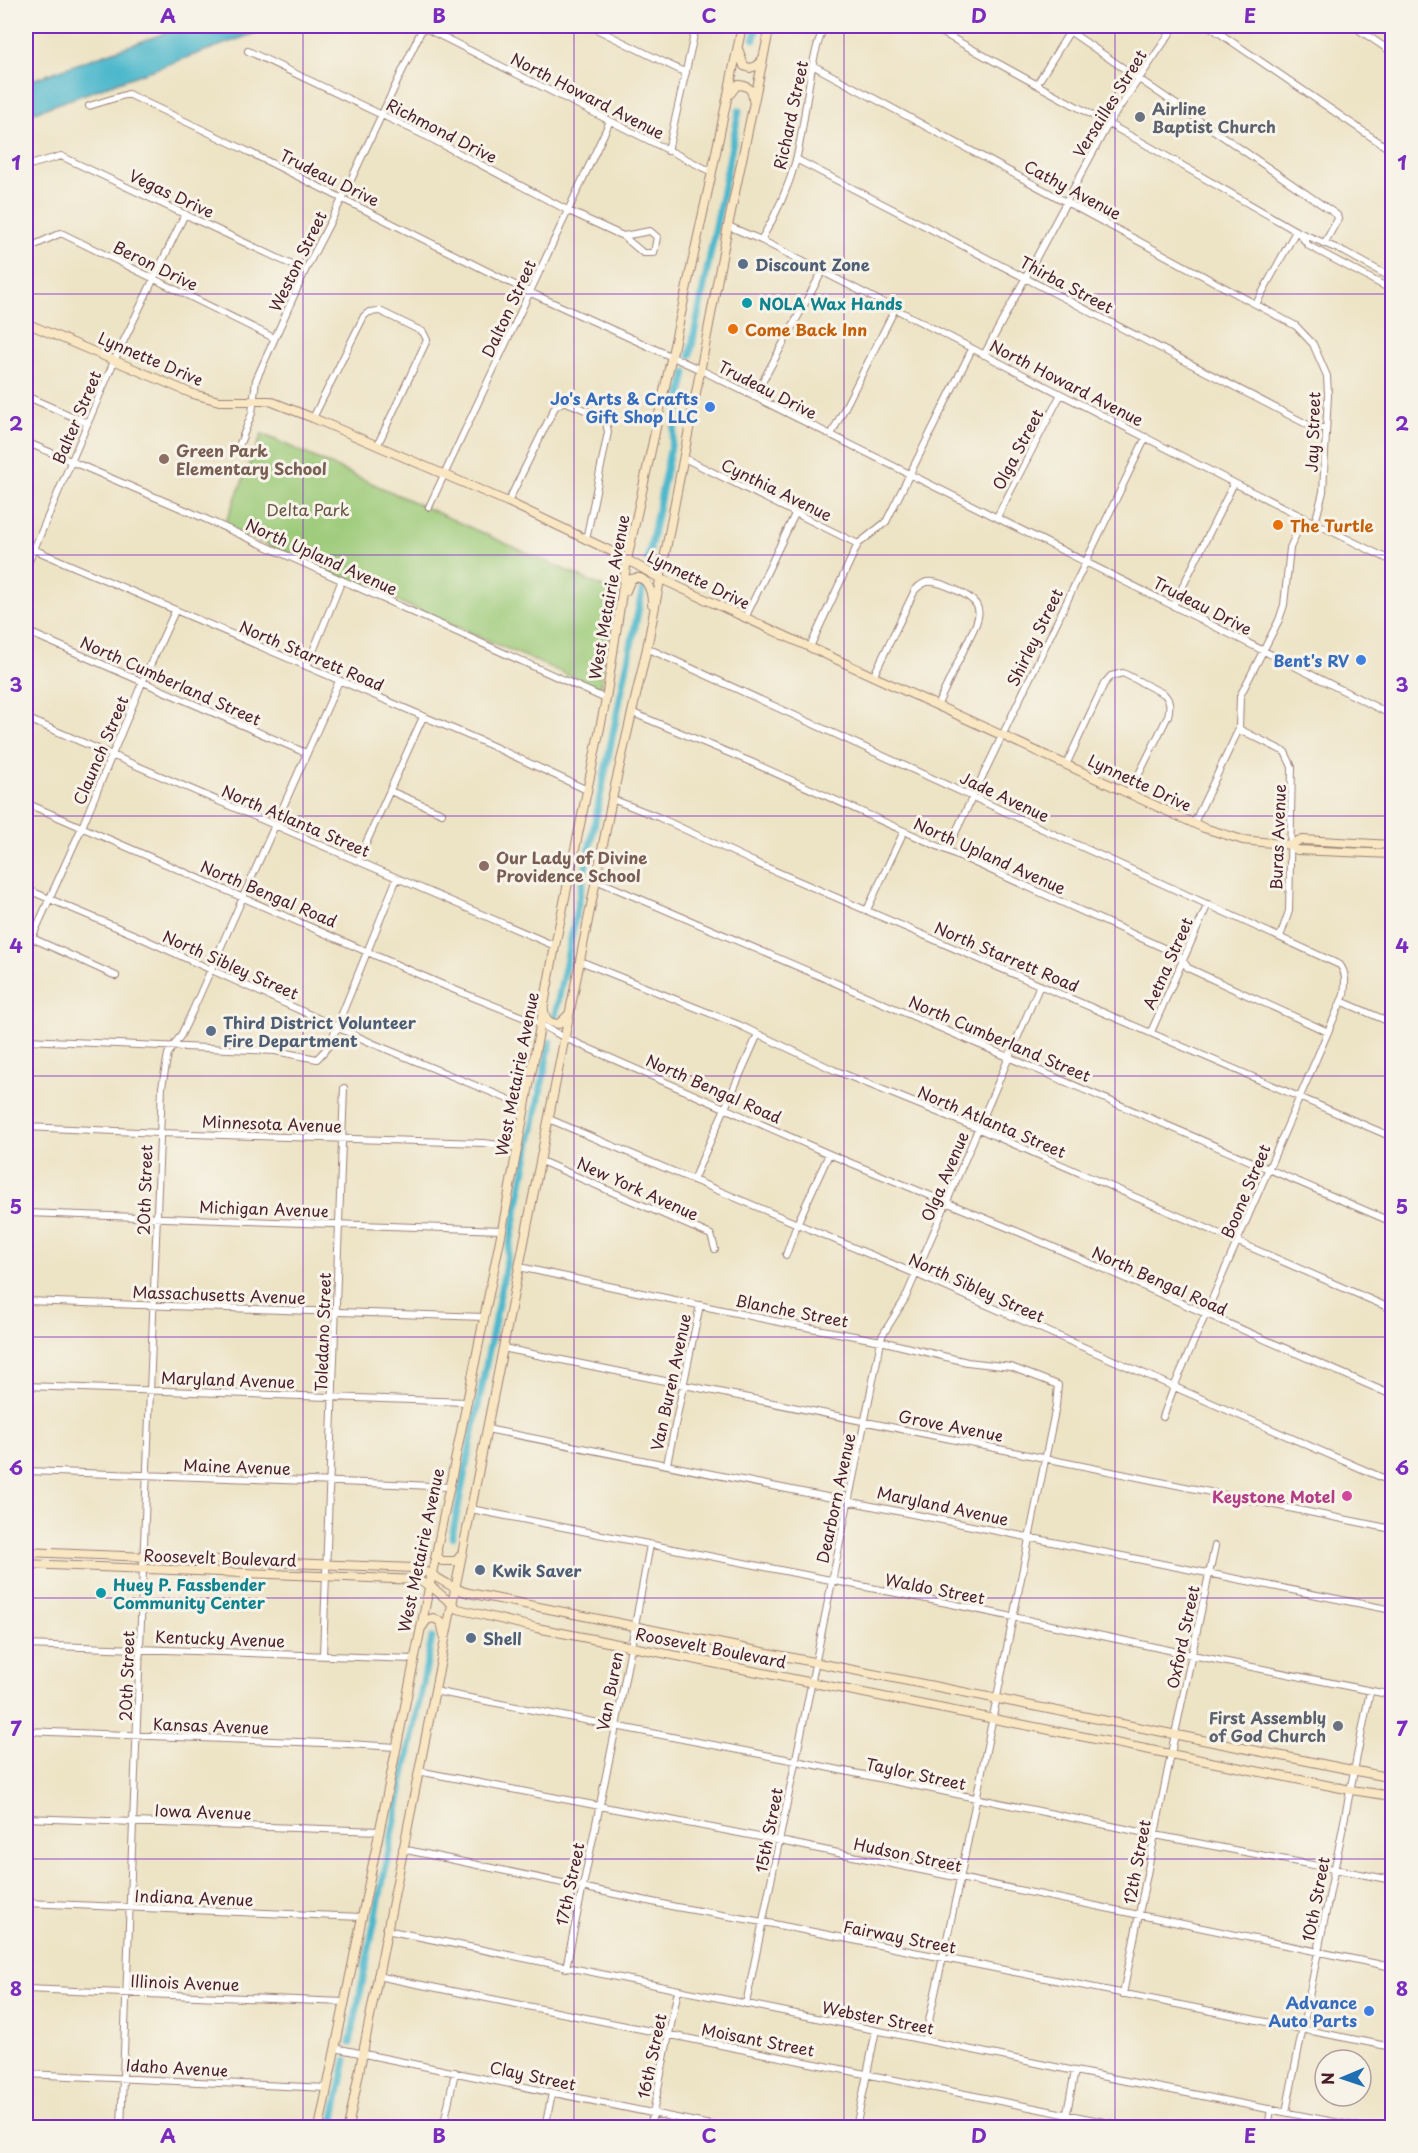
<svg xmlns="http://www.w3.org/2000/svg" width="1418" height="2153" font-family="'Playpen Sans',sans-serif">
<style>
.green{fill:#9dcb79;stroke:#747552;stroke-width:1.5}
.water{fill:#4eb8cc;stroke:#4c6c7c;stroke-width:1.5}
.lines{fill:none;stroke-linecap:round;stroke-linejoin:round}
.canal{stroke:#4eb8cc;stroke-width:7}
.street-casing{stroke:#9c8178;stroke-width:8}
.secondary-casing{stroke:#9c8178;stroke-width:10}
.street{stroke:#fff;stroke-width:6}
.secondary{stroke:#f9e7c3;stroke-width:8}
.grid{fill:none;stroke:#7b2cbf;stroke-width:1.5;stroke-opacity:0.55}
.worship-dot{fill:#6b7280;stroke:#f7f3e8;stroke-width:2}
.service-dot{fill:#5c6f8a;stroke:#f7f3e8;stroke-width:2}
.culture-dot{fill:#0f9aa8;stroke:#f7f3e8;stroke-width:2}
.food-dot{fill:#e8710a;stroke:#f7f3e8;stroke-width:2}
.shop-dot{fill:#3f7fe0;stroke:#f7f3e8;stroke-width:2}
.education-dot{fill:#8d6e63;stroke:#f7f3e8;stroke-width:2}
.hotel-dot{fill:#d1479c;stroke:#f7f3e8;stroke-width:2}
.labels{text-anchor:middle;dominant-baseline:central;stroke-width:6;stroke-linejoin:round;paint-order:stroke}
.street-label{font-size:16px;fill:#4a1f2b;stroke:#f7f3e8}
.worship-label{font-size:16px;font-weight:bold;fill:#5b616d;stroke:#f7f3e8;text-anchor:start}
.service-label{font-size:16px;font-weight:bold;fill:#4e5e75;stroke:#f7f3e8;text-anchor:start}
.culture-label{font-size:16px;font-weight:bold;fill:#0d838f;stroke:#f7f3e8;text-anchor:start}
.food-label{font-size:16px;font-weight:bold;fill:#c56008;stroke:#f7f3e8;text-anchor:start}
.shop-label{font-size:16px;font-weight:bold;fill:#366cbe;stroke:#f7f3e8;text-anchor:end}
.education-label{font-size:16px;font-weight:bold;fill:#785e54;stroke:#f7f3e8;text-anchor:start}
.park-label{font-size:16px;fill:#635342;stroke:#f7f3e8}
.hotel-label{font-size:16px;font-weight:bold;fill:#b23c85;stroke:#f7f3e8;text-anchor:end}
.neatline{fill:none;stroke:#7b2cbf;stroke-width:2}
.grid-label{font-size:20px;text-anchor:middle;font-weight:bold;fill:#7b2cbf}
</style>
<rect width="100%" height="100%" fill="#f7f3e8"/>
<filter id="ink" filterUnits="userSpaceOnUse"><feTurbulence type="fractalNoise" baseFrequency=".0167" numOctaves="2"/><feDisplacementMap in="SourceGraphic" scale="12" xChannelSelector="R" yChannelSelector="G"/><feConvolveMatrix kernelMatrix="1 2 1 2 8 2 1 2 1" color-interpolation-filters="sRGB"/></filter>
<filter id="wash" filterUnits="userSpaceOnUse"><feTurbulence type="fractalNoise" baseFrequency=".008" numOctaves="4" result="noise"/><feDisplacementMap in="SourceGraphic" scale="24" xChannelSelector="R" yChannelSelector="G"/><feGaussianBlur stdDeviation="1.35" result="paint"/><feColorMatrix in="noise" values="0 0 0 0 0 0 0 0 0 0 0 0 0 0 0 0 0 1.4 0 .05"/><feComposite in="paint" operator="in"/></filter>
<g filter="url(#wash)">
<rect width="100%" height="100%" fill="#ede3c5"/>
<!-- green -->
<path class="green" d="M262,434L614,592L600,689L224,526Z"/>
<!-- water -->
<path class="water" d="M185,26H275L26,115V82Z"/>
<g class="lines">
<!-- canal -->
<path class="canal" d="M754,39L757,26
M690,355L739,111
M648,559L686,372
M555,1016L643,587
M452,1537L550,1042
M350,2043L432,1638
M332,2128L346,2060"/>
</g>
</g>
<g filter="url(#ink)">
<g class="lines">
<!-- street casing -->
<g class="street-casing">
<path id="street" d="M590,26L686,73
M930,26L1145,144L1296,231L1345,252L1392,278
M1062,26L1337,215L1338,219L1324,244
M1209,26L1392,151
M1353,26L1392,52
M423,27L712,172
M248,51L430,138L569,211L623,236L643,253H654L657,237L650,231L623,236
M814,66L1296,326L1313,344L1327,376L1328,395L1323,492L1315,523
M1037,84L1070,31
M89,106L128,94L239,147L531,293L701,370L1392,715
M668,151L696,26
M796,159L1314,428H1326
M26,166L61,156L305,271
M728,226L761,240L1234,483L1392,561
M1297,231L1309,246L1392,290
M761,240C776,215 788,189 796,160C807,116 807,68 824,26
M26,249L61,233L274,338
M1256,304L1296,231
M984,355L1108,124L1175,26
M26,396L87,423
M754,397L822,272
M313,418L364,316L369,312L380,311L423,332L427,340L378,444
M831,435L895,309
M26,442L190,512L606,699
M239,446L252,413L256,380L305,271L342,199L423,27L427,26
M684,458L858,544
M508,502L555,407L564,401L602,417L606,422L608,432L586,540
M429,507L610,121
M997,517L1061,394
M26,546L488,744L587,790
M26,568L115,359L185,214
M1173,606L1234,483
M745,618L795,514
M26,631L306,753
M810,647L858,544L886,522L972,349
M647,648L1340,965C1347,974 1345,984 1344,995L1174,1387L1163,1417
M307,666L342,580
M873,677L915,590C919,586 922,583 927,582C938,580 972,595 977,606C980,612 978,618 976,624L937,706
M633,713L751,762L1179,955L1188,968L1328,1032
M26,718L555,946
M1239,729L1285,752L1292,767L1289,911L1280,937
M1066,765L1104,684L1111,676L1123,673L1164,694C1171,701 1170,707 1168,716L1129,794
M390,791L442,813
M612,799L658,817L754,862L1392,1137
M26,803L450,988L540,1024L565,1038L829,1154L1021,1233L1392,1395
M1194,823L1239,729L1240,696L1279,620L1284,605L1290,548L1303,518
M947,850L1146,437
M358,861L423,717
M596,880L1392,1222
M26,889L135,935L374,1044L525,1106
M867,910L904,831
M32,938L116,976
M26,951L82,827L142,683L175,611
M580,961L739,1025L834,1070L979,1129L1392,1309
M1341,1001L1392,1023
M1151,1032L1208,904
M26,1040L275,1051L317,1059L329,1046L397,878
M549,1119L916,1274L1392,1482
M26,1127L160,1133L483,1143L517,1147
M541,1161L711,1235L715,1249
M693,1180L758,1034
M26,1213L502,1230
M786,1255L797,1224L829,1154
M519,1267L774,1321L881,1341L967,1362L1011,1367L1058,1385L1056,1406L960,1879L925,2039
M26,1301L484,1317
M503,1348L1392,1529
M26,1386L466,1402
M487,1429L1392,1610
M667,1464L700,1305
M26,1471L394,1484L448,1487
M471,1509L947,1603L1192,1655L1392,1695
M26,1645L413,1659
M323,1655L344,1088
M434,1691L796,1761L1155,1835L1392,1880
M26,1731L349,1744L396,1747
M418,1771L780,1841L1392,1967
M26,1818L379,1831
M402,1849L676,1907L763,1922L1392,2047
M26,1903L362,1917
M386,1930L1075,2071L1365,2128
M566,1968L616,1727L650,1545
M377,1976L1134,2128
M26,1989L344,2002
M1123,1994L1175,1734L1215,1546
M746,2004L882,1336L905,1299L1040,985
M335,2048L725,2128
M26,2074L327,2088
M1286,2112L1370,1691
M121,2128L162,1087L168,1054L181,1035L192,1012L339,681
M443,2128L455,2072
M545,2128L552,2093
M650,2128L678,1990
M856,2128L876,2030
M1064,2128L1075,2071
M1268,2128L1271,2109"/>
</g>
<!-- secondary casing -->
<g class="secondary-casing">
<path id="secondary" d="M739,51L744,66L750,68L757,66L762,59
M730,94L737,85C747,85 753,89 753,100
M26,323L193,394L219,401H270L313,418L508,502L619,555L659,578L1204,828L1243,840L1291,845L1297,850L1392,854
M626,591L631,579C647,573 652,591 652,604
M1291,845L1297,841L1303,840L1392,845
M544,1010C545,1020 549,1023 559,1024L569,1014
M437,1550L438,1557L442,1561H456L461,1555
M26,1552L413,1568C435,1572 447,1588 469,1593L1392,1778
M26,1564L418,1580L433,1588L458,1609L537,1628L1351,1790L1392,1796
M422,1627L427,1620L433,1618L441,1622L444,1635
M319,2128L502,1230L555,946L606,699L627,560L712,172L742,26
M348,2128L596,880L612,799L647,648L728,226L770,26"/>
</g>
<!-- street -->
<use href="#street" class="street"/>
<!-- secondary -->
<use href="#secondary" class="secondary"/>
</g>
</g>
<!-- grid -->
<path class="grid" d="M303,26V2128M574,26V2128M844,26V2128M1115,26V2128M26,294H1392M26,555H1392M26,816H1392M26,1076H1392M26,1337H1392M26,1598H1392M26,1859H1392"/>
<!-- markers -->
<g class="worship-dot">
<circle cx="1140" cy="117" r="6"/>
<circle cx="1338" cy="1726" r="6"/>
</g>
<g class="service-dot">
<circle cx="743" cy="264" r="6"/>
<circle cx="211" cy="1031" r="6"/>
<circle cx="480" cy="1570" r="6"/>
<circle cx="471" cy="1638" r="6"/>
</g>
<g class="culture-dot">
<circle cx="747" cy="303" r="6"/>
<circle cx="101" cy="1593" r="6"/>
</g>
<g class="food-dot">
<circle cx="733" cy="329" r="6"/>
<circle cx="1278" cy="525" r="6"/>
</g>
<g class="shop-dot">
<circle cx="710" cy="407" r="6"/>
<circle cx="1361" cy="660" r="6"/>
<circle cx="1369" cy="2011" r="6"/>
</g>
<g class="education-dot">
<circle cx="164" cy="459" r="6"/>
<circle cx="484" cy="866" r="6"/>
</g>
<circle class="hotel-dot" cx="1347" cy="1496" r="6"/>
<g class="labels">
<!-- street labels -->
<g class="street-label">
<text transform="translate(588 95) rotate(27)">North Howard Avenue</text>
<text transform="translate(1109 103) rotate(-58)">Versailles Street</text>
<text transform="translate(790 115) rotate(-78)">Richard Street</text>
<text transform="translate(442 130) rotate(27)">Richmond Drive</text>
<text transform="translate(330 177) rotate(26)">Trudeau Drive</text>
<text transform="translate(1073 189) rotate(28)">Cathy Avenue</text>
<text transform="translate(172 193) rotate(25)">Vegas Drive</text>
<text transform="translate(297 261) rotate(-64)">Weston Street</text>
<text transform="translate(156 265) rotate(26)">Beron Drive</text>
<text transform="translate(1067 284) rotate(28)">Thirba Street</text>
<text transform="translate(508 308) rotate(-65)">Dalton Street</text>
<text transform="translate(151 358) rotate(23)">Lynnette Drive</text>
<text transform="translate(1067 382) rotate(27)">North Howard Avenue</text>
<text transform="translate(768 389) rotate(27)">Trudeau Drive</text>
<text transform="translate(76 417) rotate(-67)">Balter Street</text>
<text transform="translate(1312 432) rotate(-88)">Jay Street</text>
<text transform="translate(1017 449) rotate(-62)">Olga Street</text>
<text transform="translate(777 489) rotate(26)">Cynthia Avenue</text>
<text transform="translate(322 556) rotate(24)">North Upland Avenue</text>
<text transform="translate(699 579) rotate(26)">Lynnette Drive</text>
<text transform="translate(608 597) rotate(-80)">West Metairie Avenue</text>
<text transform="translate(1203 605) rotate(27)">Trudeau Drive</text>
<text transform="translate(1034 637) rotate(-64)">Shirley Street</text>
<text transform="translate(312 655) rotate(23)">North Starrett Road</text>
<text transform="translate(171 680) rotate(24)">North Cumberland Street</text>
<text transform="translate(100 750) rotate(-67)">Claunch Street</text>
<text transform="translate(1140 782) rotate(25)">Lynnette Drive</text>
<text transform="translate(1005 796) rotate(25)">Jade Avenue</text>
<text transform="translate(296 820) rotate(23)">North Atlanta Street</text>
<text transform="translate(1277 837) rotate(-88)">Buras Avenue</text>
<text transform="translate(990 855) rotate(24)">North Upland Avenue</text>
<text transform="translate(269 893) rotate(23)">North Bengal Road</text>
<text transform="translate(1007 956) rotate(23)">North Starrett Road</text>
<text transform="translate(1167 963) rotate(-66)">Aetna Street</text>
<text transform="translate(231 964) rotate(24)">North Sibley Street</text>
<text transform="translate(1000 1038) rotate(23)">North Cumberland Street</text>
<text transform="translate(516 1074) rotate(-79)">West Metairie Avenue</text>
<text transform="translate(714 1088) rotate(24)">North Bengal Road</text>
<text transform="translate(992 1121) rotate(23)">North Atlanta Street</text>
<text transform="translate(272 1123) rotate(2)">Minnesota Avenue</text>
<text transform="translate(944 1176) rotate(-67)">Olga Avenue</text>
<text transform="translate(638 1188) rotate(24)">New York Avenue</text>
<text transform="translate(144 1190) rotate(-88)">20th Street</text>
<text transform="translate(1245 1191) rotate(-67)">Boone Street</text>
<text transform="translate(264 1208) rotate(2)">Michigan Avenue</text>
<text transform="translate(1160 1280) rotate(24)">North Bengal Road</text>
<text transform="translate(977 1287) rotate(24)">North Sibley Street</text>
<text transform="translate(219 1294) rotate(2)">Massachusetts Avenue</text>
<text transform="translate(792 1310) rotate(11)">Blanche Street</text>
<text transform="translate(322 1332) rotate(-88)">Toledano Street</text>
<text transform="translate(228 1379) rotate(2)">Maryland Avenue</text>
<text transform="translate(670 1382) rotate(-78)">Van Buren Avenue</text>
<text transform="translate(951 1425) rotate(11)">Grove Avenue</text>
<text transform="translate(237 1466) rotate(2)">Maine Avenue</text>
<text transform="translate(835 1498) rotate(-78)">Dearborn Avenue</text>
<text transform="translate(943 1505) rotate(12)">Maryland Avenue</text>
<text transform="translate(420 1550) rotate(-78)">West Metairie Avenue</text>
<text transform="translate(220 1557) rotate(2)">Roosevelt Boulevard</text>
<text transform="translate(935 1588) rotate(11)">Waldo Street</text>
<text transform="translate(1182 1637) rotate(-78)">Oxford Street</text>
<text transform="translate(220 1638) rotate(2)">Kentucky Avenue</text>
<text transform="translate(711 1647) rotate(11)">Roosevelt Boulevard</text>
<text transform="translate(126 1676) rotate(-88)">20th Street</text>
<text transform="translate(609 1691) rotate(-79)">Van Buren</text>
<text transform="translate(211 1725) rotate(2)">Kansas Avenue</text>
<text transform="translate(916 1773) rotate(12)">Taylor Street</text>
<text transform="translate(203 1811) rotate(2)">Iowa Avenue</text>
<text transform="translate(768 1830) rotate(-79)">15th Street</text>
<text transform="translate(908 1854) rotate(12)">Hudson Street</text>
<text transform="translate(1136 1862) rotate(-79)">12th Street</text>
<text transform="translate(569 1884) rotate(-78)">17th Street</text>
<text transform="translate(194 1897) rotate(2)">Indiana Avenue</text>
<text transform="translate(1315 1899) rotate(-79)">10th Street</text>
<text transform="translate(900 1936) rotate(11)">Fairway Street</text>
<text transform="translate(185 1982) rotate(2)">Illinois Avenue</text>
<text transform="translate(878 2017) rotate(11)">Webster Street</text>
<text transform="translate(758 2039) rotate(11)">Moisant Street</text>
<text transform="translate(651 2056) rotate(-78)">16th Street</text>
<text transform="translate(177 2067) rotate(3)">Idaho Avenue</text>
<text transform="translate(533 2075) rotate(12)">Clay Street</text>
</g>
<!-- worship labels -->
<g class="worship-label">
<text x="1152" y="108">Airline<tspan x="1152" dy="18">Baptist Church</tspan></text>
<text x="1326" y="1717" text-anchor="end">First Assembly<tspan x="1326" dy="18">of God Church</tspan></text>
</g>
<!-- service labels -->
<g class="service-label">
<text x="755" y="264">Discount Zone</text>
<text x="223" y="1022">Third District Volunteer<tspan x="223" dy="18">Fire Department</tspan></text>
<text x="492" y="1570">Kwik Saver</text>
<text x="483" y="1638">Shell</text>
</g>
<!-- culture labels -->
<g class="culture-label">
<text x="759" y="303">NOLA Wax Hands</text>
<text x="113" y="1584">Huey P. Fassbender<tspan x="113" dy="18">Community Center</tspan></text>
</g>
<!-- food labels -->
<g class="food-label">
<text x="745" y="329">Come Back Inn</text>
<text x="1290" y="525">The Turtle</text>
</g>
<!-- shop labels -->
<g class="shop-label">
<text x="698" y="398">Jo's Arts &amp; Crafts<tspan x="698" dy="18">Gift Shop LLC</tspan></text>
<text x="1349" y="660">Bent's RV</text>
<text x="1357" y="2002">Advance<tspan x="1357" dy="18">Auto Parts</tspan></text>
</g>
<!-- education labels -->
<g class="education-label">
<text x="176" y="450">Green Park<tspan x="176" dy="18">Elementary School</tspan></text>
<text x="496" y="857">Our Lady of Divine<tspan x="496" dy="18">Providence School</tspan></text>
</g>
<!-- park labels -->
<g class="park-label">
<text x="308" y="509">Delta Park</text>
</g>
<!-- hotel labels -->
<g class="hotel-label">
<text x="1335" y="1496">Keystone Motel</text>
</g>
</g>
<!-- margin -->
<rect width="1418" height="2153" fill="none" stroke="#f7f3e8" stroke-width="66"/>
<!-- north arrow -->
<g transform="translate(1343 2078) rotate(268)"><circle r="28" fill="#f7f3e8" stroke="#b29e9c" stroke-width="1.5"/>
<path d="M0-4.5L10 22L0 15L-10 22Z" fill="#1f6fb2"/>
<text y="-9" font-size="16" font-weight="bold" text-anchor="middle" fill="#4a1f2b">N</text>
</g>
<rect x="33" y="33" width="1352" height="2087" class="neatline"/>
<g class="grid-label">
<text x="168" y="23">A</text>
<text x="439" y="23">B</text>
<text x="709" y="23">C</text>
<text x="979" y="23">D</text>
<text x="1250" y="23">E</text>
<text x="16" y="170">1</text>
<text x="1402" y="170">1</text>
<text x="16" y="431">2</text>
<text x="1402" y="431">2</text>
<text x="16" y="692">3</text>
<text x="1402" y="692">3</text>
<text x="16" y="953">4</text>
<text x="1402" y="953">4</text>
<text x="16" y="1214">5</text>
<text x="1402" y="1214">5</text>
<text x="16" y="1475">6</text>
<text x="1402" y="1475">6</text>
<text x="16" y="1736">7</text>
<text x="1402" y="1736">7</text>
<text x="16" y="1996">8</text>
<text x="1402" y="1996">8</text>
<text x="168" y="2143">A</text>
<text x="439" y="2143">B</text>
<text x="709" y="2143">C</text>
<text x="979" y="2143">D</text>
<text x="1250" y="2143">E</text>
</g>
</svg>
